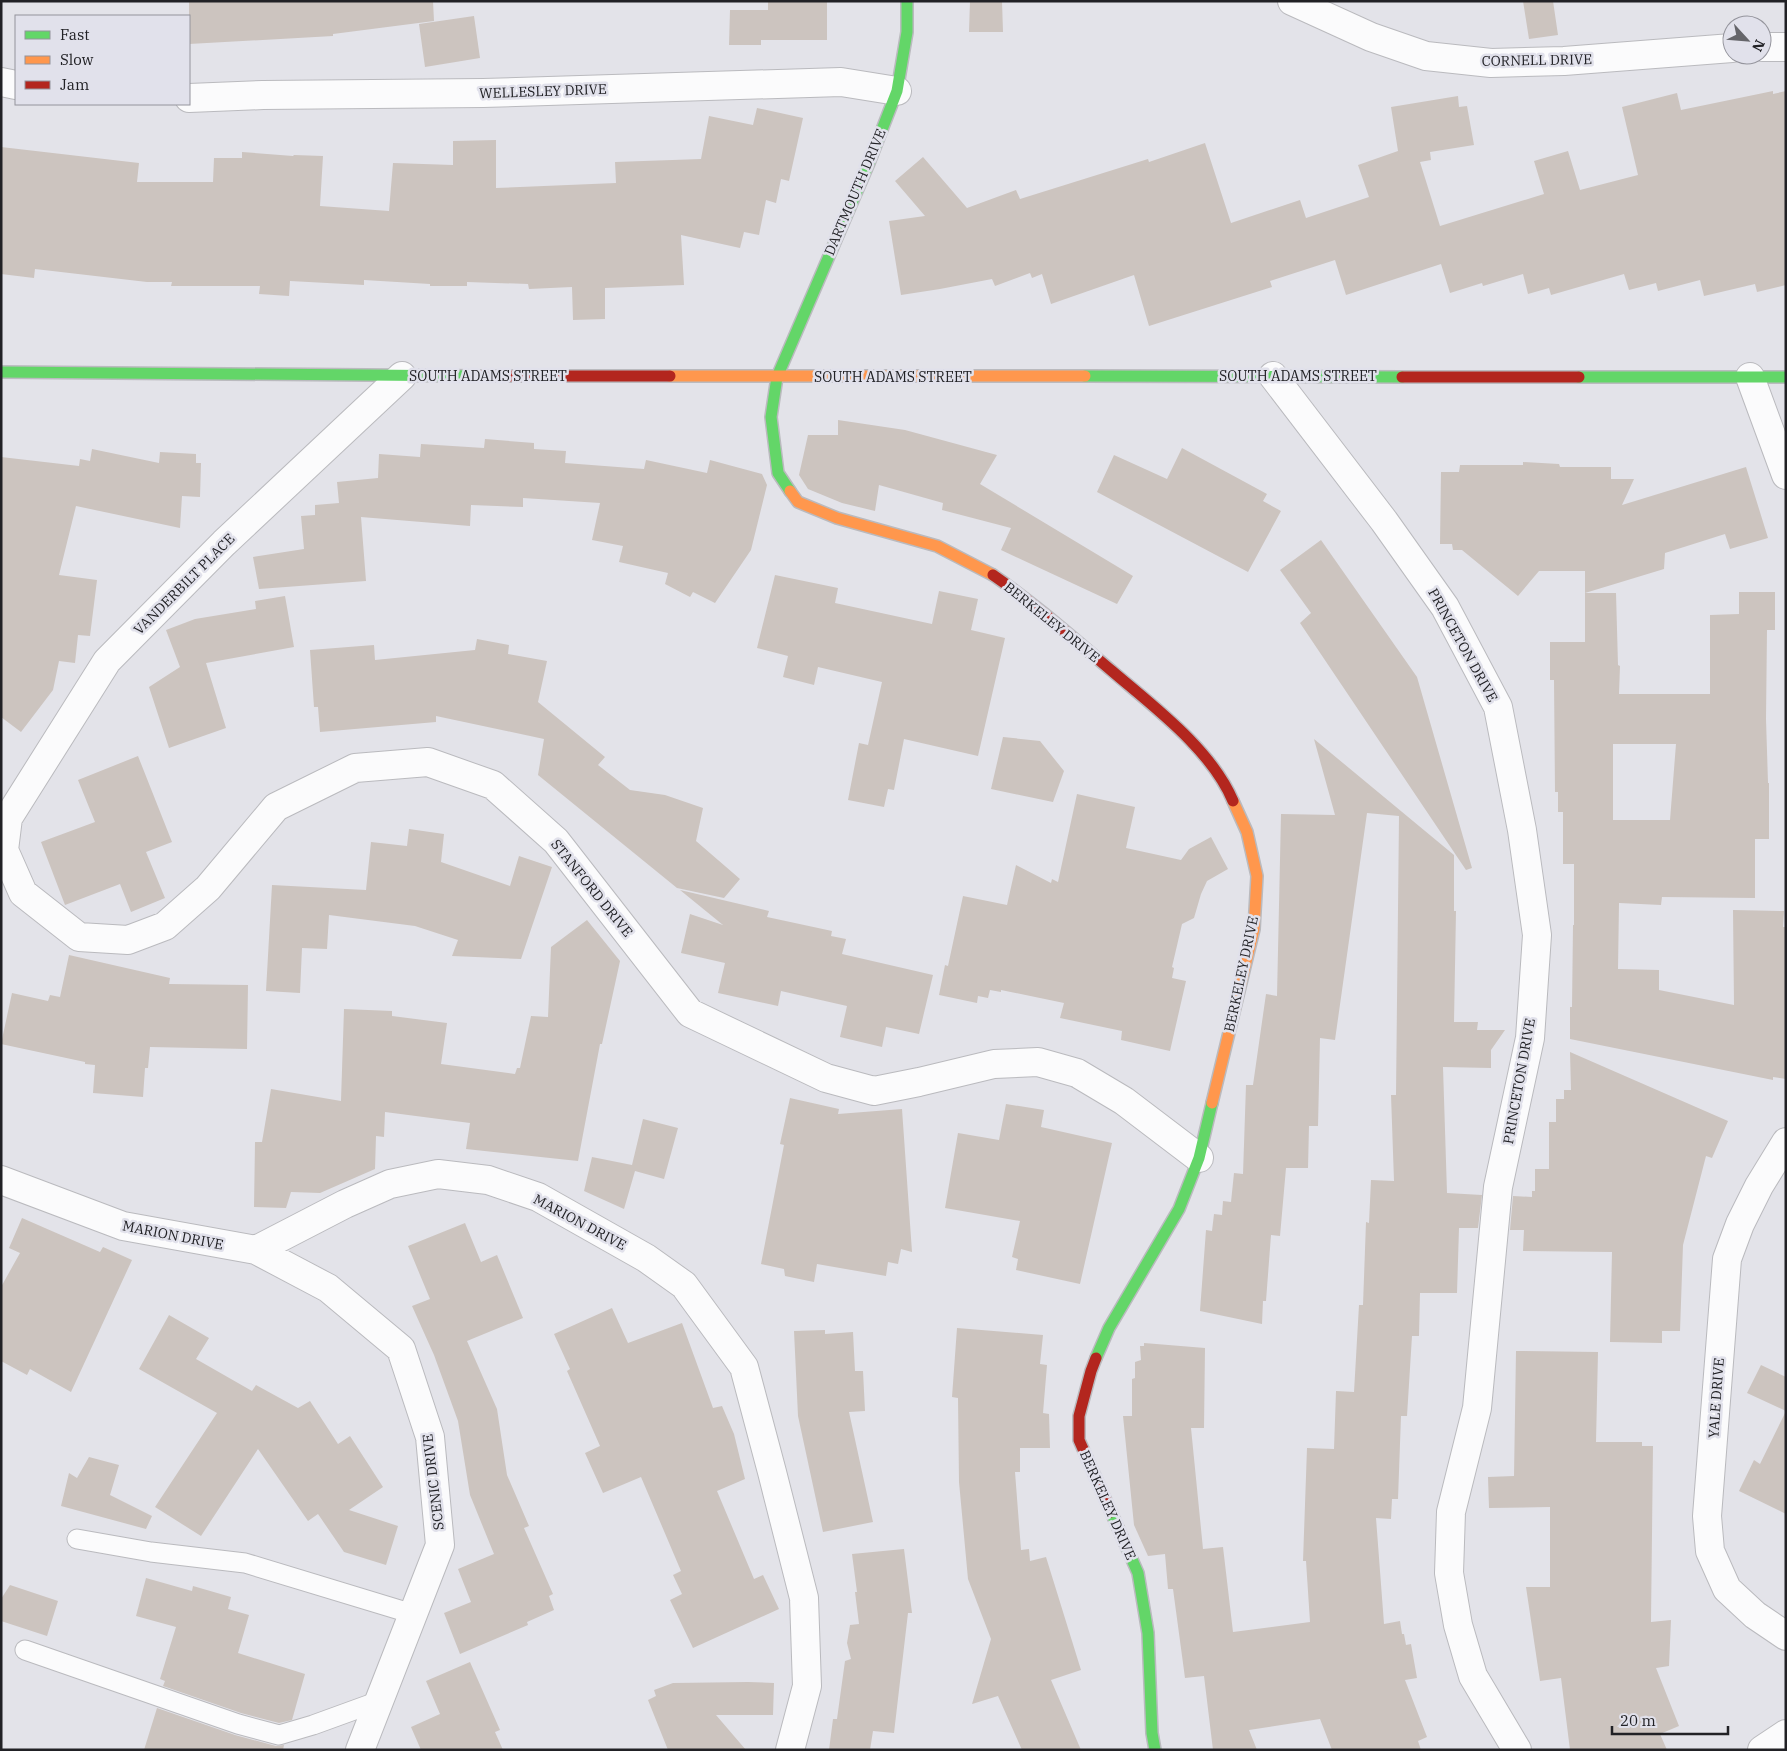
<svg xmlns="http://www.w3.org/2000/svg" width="1787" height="1751" viewBox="0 0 1787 1751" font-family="'IBM Plex Serif',serif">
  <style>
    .building { fill: #ccc4bf; fill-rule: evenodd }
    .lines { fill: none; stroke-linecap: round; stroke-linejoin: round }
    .lane-casing { stroke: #bababe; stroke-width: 21 }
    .street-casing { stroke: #bababe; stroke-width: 30 }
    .fast-casing { stroke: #bababe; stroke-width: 14 }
    .slow-casing { stroke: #bababe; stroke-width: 14 }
    .jam-casing { stroke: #bababe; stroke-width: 14 }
    .lane { stroke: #fbfbfc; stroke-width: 19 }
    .street { stroke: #fbfbfc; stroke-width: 28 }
    .fast { stroke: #63d668; stroke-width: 11 }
    .slow { stroke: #ff974d; stroke-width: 11 }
    .jam { stroke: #b3261e; stroke-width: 11 }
    .labels { text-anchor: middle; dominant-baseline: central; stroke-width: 5; stroke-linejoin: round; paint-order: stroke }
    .street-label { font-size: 14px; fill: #212125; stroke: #e1e1eb }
  </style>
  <rect width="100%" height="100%" fill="#e3e3e9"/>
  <path class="building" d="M189,1H433L434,21L333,34V36L189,44Z
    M768,1H827V40H761V45H729L730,10H768Z
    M970,1H1002L1003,32H969Z
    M1523,1H1553L1558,35L1529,39Z
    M474,16L480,58L425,67L419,24Z
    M1773,91V94L1786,91V285L1757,292L1755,284L1704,296L1700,280L1658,291L1656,283L1629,290L1624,274L1551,295L1549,288L1528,294L1523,274L1483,286L1482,283L1450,293L1441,264L1346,295L1335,260L1270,281L1272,287L1149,326L1134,275L1051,304L1042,274L1032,278L1030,273L995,286L992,279L940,289L901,295L889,221L925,216L895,181L923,157L967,208L1016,190L1020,199L1148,159L1149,162L1205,143L1231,223L1300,200L1306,218L1369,197L1358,165L1398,151L1391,107L1458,96L1459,107L1467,106L1474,145L1430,152L1431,160L1420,162L1440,226L1544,194L1534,161L1568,151L1580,190L1638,175L1622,107L1677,93L1681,110Z
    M757,108L803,118L789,181L781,179L776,203L766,200L759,235L744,232L740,248L681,235L684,285L605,288V319L573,320L572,287L529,289L528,284L467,282V286H430V284L364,280V285L290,281L289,296L259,294L260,286H171L172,282H147L35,269L34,278L1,274V147L139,163L137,182H213L214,158H242V152L293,156L294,155L323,156L320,206L389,211L393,163L453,165V141L496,140V188L616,183L615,162L701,159L709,116L753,125Z
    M838,420L905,430L997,455L980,484L1133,576L1117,604L1001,550L1011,528L942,510L943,503L879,485L875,511L842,503L808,489L799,475L808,435H838Z
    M485,439L534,443V449L566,451L565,463L644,469L646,460L707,473L710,460L762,474L767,485L751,550L715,603L693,592L690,597L665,584L668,573L619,562L623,546L592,540L600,503L523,498V507L471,505L470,526L361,517L366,581L259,589L253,557L304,549L301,516L315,515V505L339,503L337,482L378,478L379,454L420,457L421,444L484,448Z
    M1182,448L1267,494L1263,501L1281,511L1248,572L1097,492L1114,455L1167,479Z
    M92,449L159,463L160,452L196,454V463H201L200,497L182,496L180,528L76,506L59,575L97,580L90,636L78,635L75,663L59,661L53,690L21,732L1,717V457L79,466L80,459L90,461Z
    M1523,462L1559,464L1560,467H1611V479H1634L1622,505L1746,467L1768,538L1730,549L1725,534L1665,553L1664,569L1585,593V571H1539L1518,596L1462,550H1453L1452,544H1440L1441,472H1459L1460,465H1523Z
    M1321,540L1417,677L1472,868L1466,870L1300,623L1311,613L1280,570Z
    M775,575L838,588L835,603L932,624L939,591L978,599L971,630L1005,638L978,756L904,739L894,790L888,789L884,807L848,800L859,743L868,745L882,682L818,667L814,685L783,677L788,656L757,648Z
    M1739,592H1775V630H1767L1766,719L1768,783H1769V839H1755V898L1662,897L1661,905L1619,903L1618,969L1659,970V990L1734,1005L1733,910L1784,911L1783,927H1786V1079L1773,1077V1080L1570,1039V1007H1572L1573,925H1574V864H1563V812H1558V792H1555L1554,680H1550V642H1585V593H1616L1618,665L1620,666L1619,694H1710V615L1739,614ZM1613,744H1676L1670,820H1613Z
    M285,596L294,647L206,663L226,728L169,748L149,687L180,667L166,630L195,619L256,609L255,601Z
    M477,639L509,645L508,654L547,661L538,702L605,757L598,765L630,790L665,795L703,808L696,841L740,879L724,898L677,888L538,775L544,739L436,716V722L320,732L318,707H314L310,650L374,645L375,660L475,650Z
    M1003,737L1040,741L1064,771L1053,802L991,789Z
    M1314,739L1454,855V911H1456L1454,1022H1478L1477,1030H1505L1491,1050V1068L1443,1067L1447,1193L1482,1195L1478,1228H1459L1457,1293H1420L1419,1336H1412L1407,1416H1401L1398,1499H1392L1391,1519L1376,1518L1384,1624L1400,1621L1402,1634H1404L1406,1645L1411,1644L1417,1678L1405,1680L1427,1737L1418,1741L1421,1750H1332L1320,1719L1249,1730L1257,1750H1213L1204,1676L1185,1678L1173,1589H1168L1165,1554L1148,1556L1134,1525L1123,1416H1132V1379L1135,1378V1362L1141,1360L1140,1346H1144V1343L1205,1348L1204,1428H1191L1203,1549L1223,1547L1233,1632L1310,1622L1306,1561H1303L1307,1448L1334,1449L1336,1391L1354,1392L1359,1305H1363L1366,1222L1369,1223L1371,1180L1394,1181L1391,1095H1396L1399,816L1367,813L1335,1040L1320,1038L1318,1126H1309L1308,1168H1286L1280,1236L1271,1235L1266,1301H1263L1262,1324L1200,1311L1206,1230L1212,1231L1214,1214L1222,1215L1223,1201L1231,1202L1234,1173L1243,1174L1246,1085H1253L1266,994L1277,996L1281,814L1335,815Z
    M138,756L172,842L146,852L165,898L131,912L120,884L65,905L41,842L95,822L78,780Z
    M1077,794L1135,807L1126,848L1181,860L1189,849L1211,837L1228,869L1207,881L1201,894L1194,918L1182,924L1172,967L1174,968L1172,978L1186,981L1170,1051L1121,1040L1122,1031L1060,1018L1064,1003L1001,990V992L990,990L988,998L978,996L977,1003L939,995L945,965L948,966L963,896L1007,905L1016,865L1051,883L1052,879L1058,882Z
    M409,829L444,834L441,862L510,886L519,856L552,867L521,959L452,956L458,940L415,926L329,915L327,949L302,948L300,993L266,991L272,885L366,890L371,842L407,846Z
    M680,890L769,911L767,917L832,931L831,936L846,939L842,954L933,975L919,1034L886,1027L882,1047L840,1037L847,1006L781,991L778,1006L718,993L725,963L681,953L690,914L723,925Z
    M587,920L620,961L602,1044H600L578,1161L466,1149L470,1123L385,1112L384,1137L376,1136L375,1169L320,1193L291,1192L286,1208L254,1207L255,1142H262L271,1089L341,1101L344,1009L392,1011V1016L447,1023L441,1064L515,1074L517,1068H520L531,1016L548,1017L551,947Z
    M69,955L170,978L169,984L248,985L247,1049L150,1047L148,1068H145L143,1097L93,1093L95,1065L85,1064V1062L1,1044L12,993L48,1001L50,995L60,997Z
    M1570,1052L1728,1121L1712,1158L1706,1156L1683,1245L1680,1331H1662V1343L1610,1342L1612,1252L1523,1251L1524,1230H1510L1513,1196L1532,1197V1191H1535V1169H1549V1122H1556V1099H1564V1090H1571Z
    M790,1098L839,1109L838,1114L902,1109L912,1252L901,1249L898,1264L888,1262L886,1276L817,1264L814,1282L785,1276L784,1269L761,1264L784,1145L780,1144Z
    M1006,1104L1044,1110L1041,1127L1112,1143L1080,1284L1016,1270L1018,1259L1012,1257L1020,1221L945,1208L958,1133L999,1140Z
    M643,1119L678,1128L664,1179L635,1171L624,1209L584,1191L592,1157L632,1165Z
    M22,1218L100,1252L103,1247L132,1260L71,1392L30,1369L27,1375L1,1361V1287L20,1253L9,1248Z
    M465,1223L481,1262L497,1255L523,1318L467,1341L497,1409L507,1475L529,1526L524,1528L553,1594L549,1596L554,1610L527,1622L528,1625L460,1654L444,1613L471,1602L458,1569L494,1554L470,1495L458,1421L434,1355L412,1306L430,1299L408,1246Z
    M612,1308L628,1343L682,1323L713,1408L722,1406L734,1434L745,1479L717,1491L754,1579L763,1575L779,1609L693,1648L670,1600L682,1594L673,1575L681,1571L641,1477L603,1493L585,1453L600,1446L567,1371L570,1369L554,1334Z
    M169,1315L209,1338L196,1359L252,1391L256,1385L298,1408L310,1401L338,1444L350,1436L383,1487L349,1510L398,1526L386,1565L344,1552L318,1514L308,1521L258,1449L201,1536L155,1507L217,1413L139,1369Z
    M957,1328L1043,1335L1040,1364L1047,1365L1043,1413L1049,1414L1050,1448H1020V1472H1015L1021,1550L1029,1549L1030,1561L1046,1557L1081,1670L1051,1680L1081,1750H1022L998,1696L972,1704L991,1639L968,1579L959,1482L958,1398L952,1397Z
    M825,1330V1334L853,1332L855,1371H863L865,1411L849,1412L873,1522L823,1532L798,1416L794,1331Z
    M1516,1351L1598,1352L1596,1442H1642V1446H1653L1651,1622L1671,1620L1669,1666L1656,1668L1679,1726L1660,1734L1667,1750H1570L1561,1678L1540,1681L1526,1587H1550V1507L1489,1508L1488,1477L1514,1476Z
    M1761,1365L1786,1377V1514L1739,1491L1754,1460L1760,1464L1786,1411L1747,1393Z
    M89,1457L119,1465L110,1495L152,1516L146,1529L61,1506L69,1473L77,1478Z
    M904,1549L912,1613H908L894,1733L873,1731L870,1750H829L833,1719H837L845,1661L851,1659L847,1643L850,1625L859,1624L855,1592H857L852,1554Z
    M146,1578L192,1591L193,1586L231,1597L228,1609L249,1615L238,1653L305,1674L292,1720L279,1723L241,1713L163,1686L165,1681L160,1679L176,1627L136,1616Z
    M10,1585L58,1601L47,1636L1,1621V1599Z
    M470,1662L500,1730L495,1732L503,1750H421L411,1727L440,1714L426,1681Z
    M748,1682L774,1683L773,1715H716L746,1750H668L648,1700L656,1696L654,1690L673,1683Z
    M157,1708L235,1735L276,1746L284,1745L283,1750H144Z"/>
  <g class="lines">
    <defs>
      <path id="lane" d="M77,1539L151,1552L245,1563L413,1614
        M25,1650L238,1724L279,1735L313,1725L379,1701"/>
      <path id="street" d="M1292,1L1371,37L1426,56L1491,63L1564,61L1732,48
        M1762,47H1786
        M1,82L16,85
        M189,98L263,95L483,93L841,82L897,91
        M1273,376L1384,521L1445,607L1498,707L1522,830L1537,935L1530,1038L1498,1187L1477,1408L1451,1512L1449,1573L1458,1625L1473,1676L1517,1750
        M1750,377L1786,475
        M1,816L8,818L107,661L224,543L402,376
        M8,818L4,850L23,893L79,937L128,940L165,926L208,888L276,807L355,768L428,762L493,785L556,841L690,1013L826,1078L874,1091L919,1082L994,1064L1038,1062L1077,1073L1124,1101L1199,1158
        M1786,1142L1759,1186L1740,1224L1727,1259L1707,1516L1710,1551L1727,1589L1755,1615L1786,1636
        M1,1180L123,1226L256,1250L328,1288L401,1349L430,1437L440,1545L360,1750
        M256,1250L345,1204L390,1184L438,1174L488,1180L538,1197L646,1258L684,1285L744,1367L772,1472L804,1598L807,1686L790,1750
        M1762,1750L1786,1734"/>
      <path id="fast" d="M1,372L478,376
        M1085,376L1402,377
        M1579,377H1786
        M790,491L778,473L771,417L777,377L869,163L897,91L907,32V1
        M1096,1358L1109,1328L1179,1209L1199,1158L1212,1103
        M1111,1512L1138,1573L1148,1633L1152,1733L1155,1750"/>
      <path id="slow" d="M670,376H1085
        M790,491L798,502L837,518L937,546L993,575
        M1212,1103L1254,929L1257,876L1247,832L1233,801"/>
      <path id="jam" d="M478,376H670
        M1402,377H1579
        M993,575C1035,604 1073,638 1112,671C1154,707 1211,749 1233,801
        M1096,1358L1091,1371L1079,1416V1440L1111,1512"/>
    </defs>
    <use href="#lane" class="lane-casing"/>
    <use href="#street" class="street-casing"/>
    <use href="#fast" class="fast-casing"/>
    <use href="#slow" class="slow-casing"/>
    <use href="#jam" class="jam-casing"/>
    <use href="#lane" class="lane"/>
    <use href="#street" class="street"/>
    <use href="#fast" class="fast"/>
    <use href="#slow" class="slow"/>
    <use href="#jam" class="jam"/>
  </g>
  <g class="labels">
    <g class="street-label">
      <text transform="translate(1537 60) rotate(-1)">CORNELL DRIVE</text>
      <text transform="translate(543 91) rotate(-2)">WELLESLEY DRIVE</text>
      <text transform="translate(855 192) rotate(-67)">DARTMOUTH DRIVE</text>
      <text x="488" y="376">SOUTH ADAMS STREET</text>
      <text x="1298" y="376">SOUTH ADAMS STREET</text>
      <text x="893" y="377">SOUTH ADAMS STREET</text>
      <text transform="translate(184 584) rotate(-45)">VANDERBILT PLACE</text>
      <text transform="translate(1052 622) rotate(39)">BERKELEY DRIVE</text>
      <text transform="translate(1463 645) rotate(61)">PRINCETON DRIVE</text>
      <text transform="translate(592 888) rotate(51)">STANFORD DRIVE</text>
      <text transform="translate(1241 974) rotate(-78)">BERKELEY DRIVE</text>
      <text transform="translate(1519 1081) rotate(-80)">PRINCETON DRIVE</text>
      <text transform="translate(580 1222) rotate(28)">MARION DRIVE</text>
      <text transform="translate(173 1235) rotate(11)">MARION DRIVE</text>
      <text transform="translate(1716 1398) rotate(-86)">YALE DRIVE</text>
      <text transform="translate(433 1482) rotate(-97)">SCENIC DRIVE</text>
      <text transform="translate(1108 1505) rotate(66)">BERKELEY DRIVE</text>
    </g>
  </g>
  <rect width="1787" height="1751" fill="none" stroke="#212125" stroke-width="5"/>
  <rect x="15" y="15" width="175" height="90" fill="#e1e1eb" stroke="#94949c"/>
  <rect x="25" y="31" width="25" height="8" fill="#63d668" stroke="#94949c"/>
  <text x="60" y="40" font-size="15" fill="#212125">Fast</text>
  <rect x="25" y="56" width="25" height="8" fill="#ff974d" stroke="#94949c"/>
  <text x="60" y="65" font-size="15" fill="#212125">Slow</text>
  <rect x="25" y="81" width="25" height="8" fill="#b3261e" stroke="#94949c"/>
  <text x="60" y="90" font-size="15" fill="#212125">Jam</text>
  <g transform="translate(1747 40) rotate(116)"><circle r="24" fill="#e1e1eb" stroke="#94949c"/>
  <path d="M0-4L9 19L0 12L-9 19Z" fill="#65656a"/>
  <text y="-8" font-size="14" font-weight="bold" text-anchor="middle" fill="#212125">N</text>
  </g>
  <path d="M1612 1726v8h116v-8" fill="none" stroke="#212125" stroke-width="2.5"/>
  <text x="1620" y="1726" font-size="15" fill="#212125" stroke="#e1e1eb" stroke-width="4" paint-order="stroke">20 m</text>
</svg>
